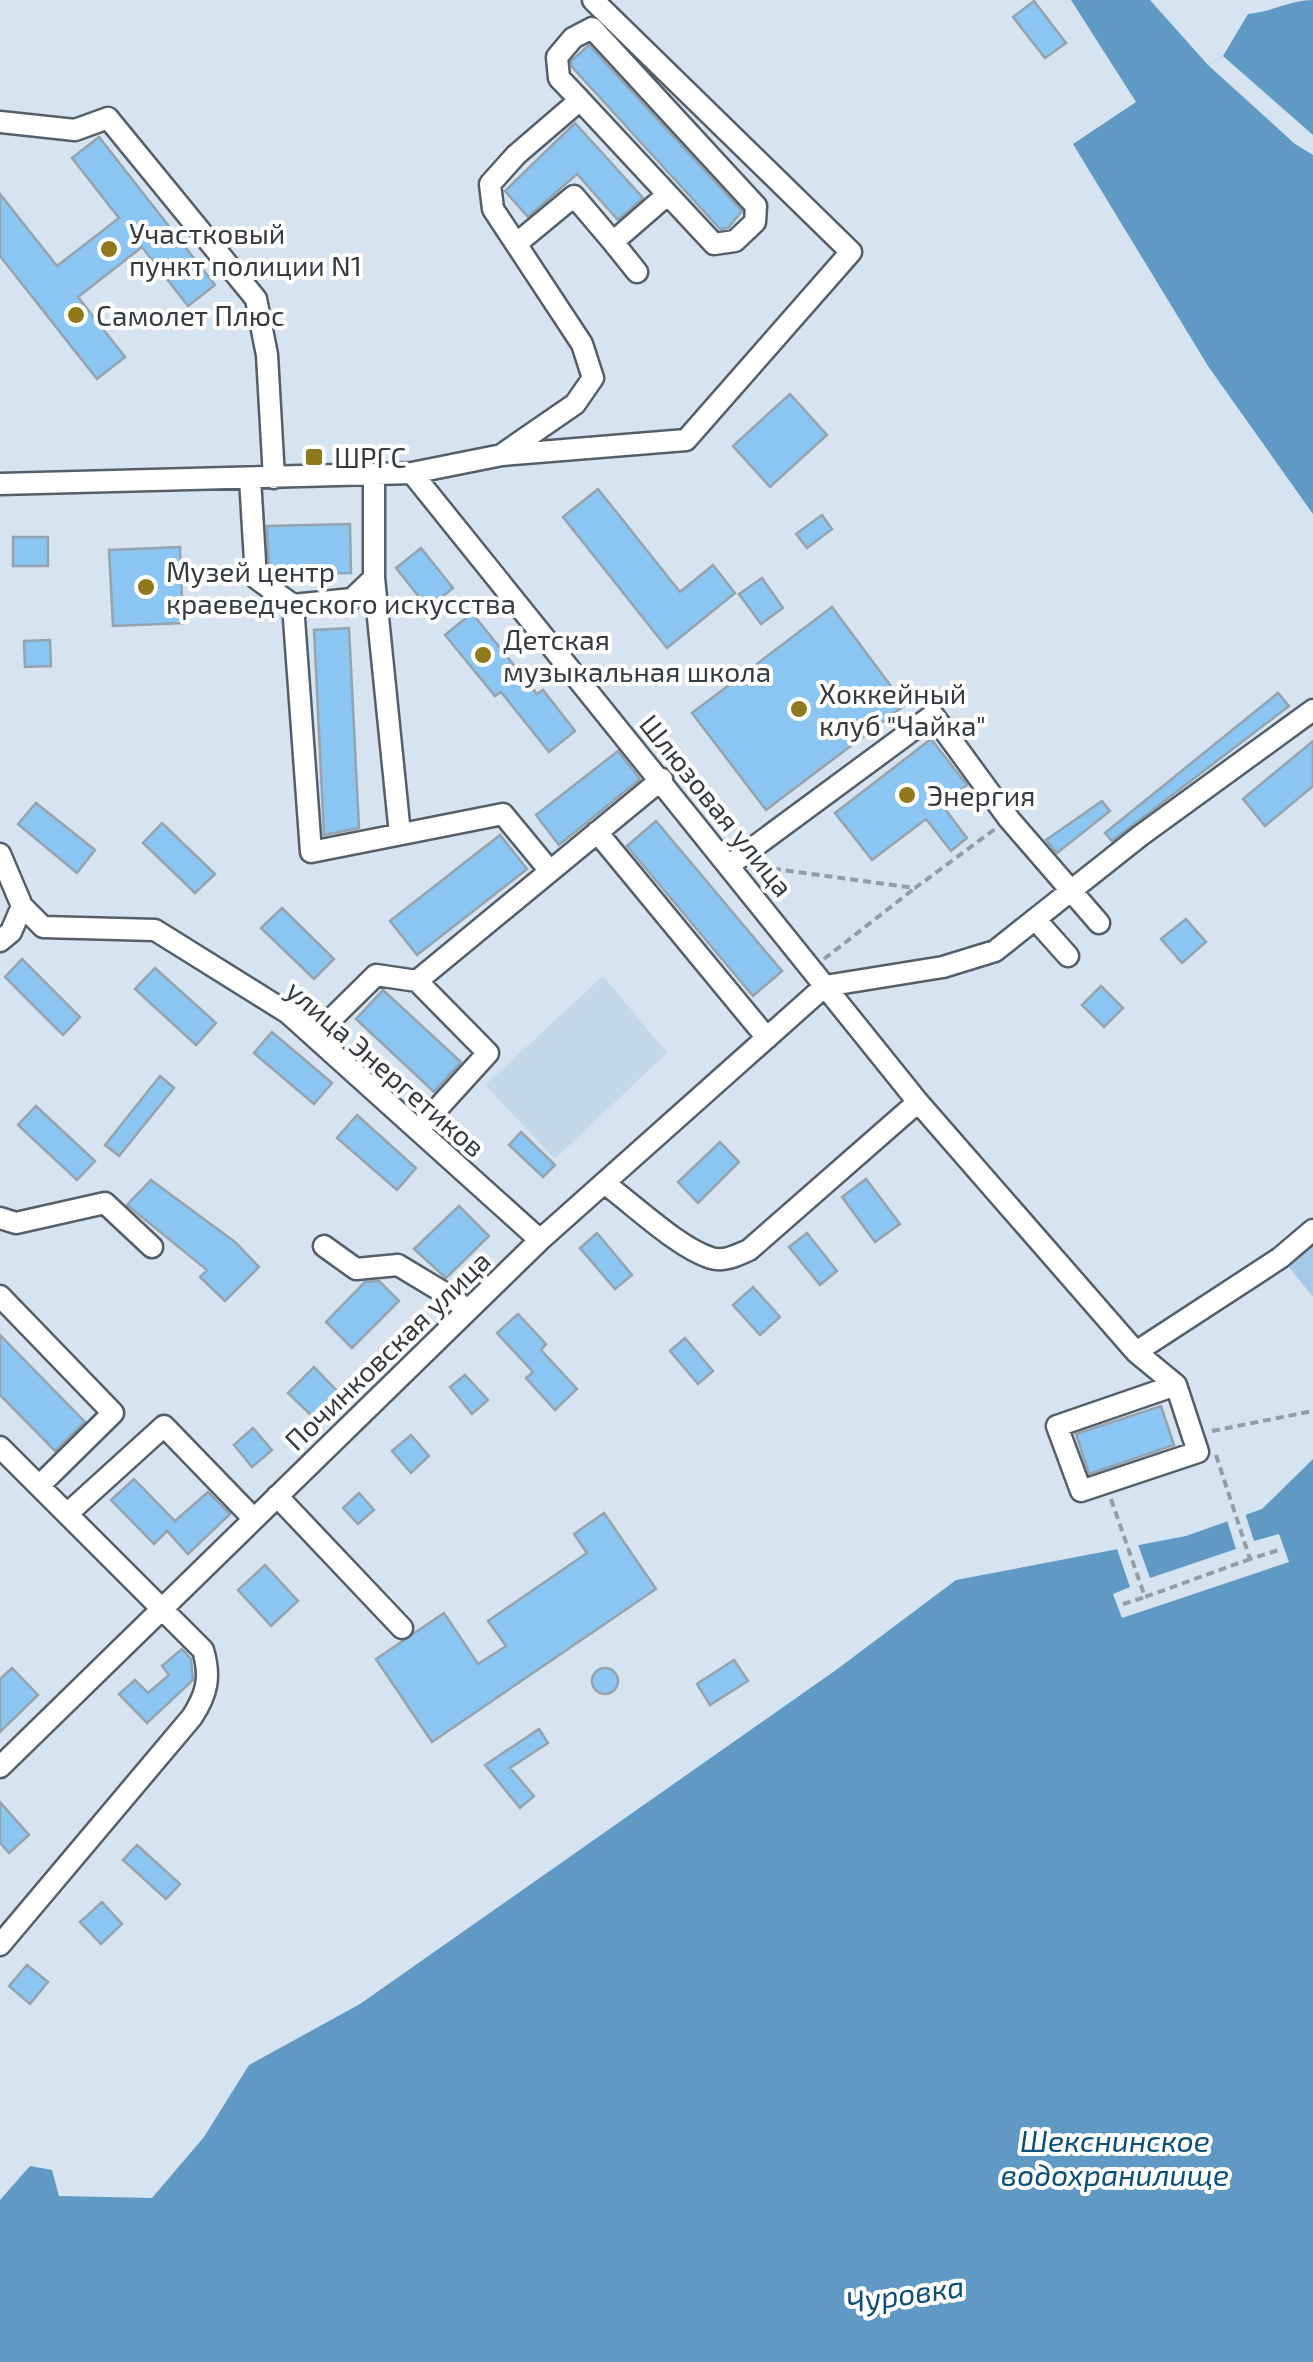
<svg xmlns="http://www.w3.org/2000/svg" width="1313" height="2362" viewBox="0 0 1313 2362" font-family="'Exo 2',sans-serif">
  <style>
    .built { fill: #c3d8e9 }
    .green { fill: #a5cae8 }
    .water { fill: #6099c4 }
    .pier { fill: #d5e4f0 }
    .building { fill: #8bc5f2; stroke: #95a3ae; stroke-width: 2.5 }
    .lines { fill: none; stroke-linecap: round; stroke-linejoin: round }
    .minor-casing { stroke: #53606b; stroke-width: 25 }
    .path { stroke: #929da6; stroke-width: 4; stroke-dasharray: 8 5; stroke-linecap: butt }
    .minor { stroke: #fff; stroke-width: 20 }
    .poi-dot { fill: #90781d; stroke: #fff; stroke-width: 4 }
    .labels { text-anchor: middle; dominant-baseline: central; stroke-width: 8; stroke-linejoin: round; paint-order: stroke }
    .poi-label { font-size: 28px; fill: #353b40; stroke: #fff; text-anchor: start }
    .street-label { font-size: 28px; fill: #353b40; stroke: #fff }
    .water-label { font-size: 30px; font-style: italic; fill: #0a507a; stroke: #fff }
  </style>
  <rect width="100%" height="100%" fill="#d5e4f0"/>
  <path class="built" d="M603,976L667,1053L555,1159L485,1085Z"/>
  <path class="green" d="M1313,1242V1297L1287,1265Z"/>
  <path class="water" d="M1071,0H1150L1208,65L1223,56L1248,14C1272,12 1290,0 1313,0V514L1208,366L1073,144L1136,102Z
    M1313,1459V2362H0V2200L30,2166L52,2170L59,2196L152,2198L204,2137L249,2065L360,2004L836,1670L956,1580L1186,1536L1262,1509Z"/>
  <path class="pier" d="M1223,56L1313,135V155L1295,144L1208,65Z
    M1244,1510L1254,1541L1279,1534L1289,1562L1122,1618L1113,1594L1130,1587L1115,1543L1136,1539L1150,1578L1236,1549L1226,1517Z"/>
  <path class="building" d="M1034,1L1066,43L1045,58L1013,17Z
    M589,45L742,211L728,228L720,229L572,67L571,61Z
    M575,123L643,198L618,220L577,174L528,217L505,191Z
    M99,137L215,285L188,306L142,247L78,297L125,357L97,379L0,256V194L57,266L119,218L72,158Z
    M790,394L827,435L770,487L733,446Z
    M598,489L680,592L713,565L735,593L667,648L563,517Z
    M822,515L832,529L807,548L796,534Z
    M350,524L351,573L276,575L269,571L267,526Z
    M13,537H48V566H13Z
    M180,547L183,623L113,626L109,550Z
    M421,548L453,588L428,608L396,568Z
    M762,578L783,608L761,624L739,594Z
    M832,607L905,705L766,810L692,713Z
    M472,613L537,694L543,690L575,731L549,752L501,692L495,696L445,635Z
    M349,628L359,828L324,835L314,630Z
    M50,640L51,666L25,667L24,641Z
    M1278,693L1289,706L1112,841L1105,833Z
    M931,739L967,785L942,805L967,838L951,851L926,819L872,860L835,813Z
    M1313,741V786L1265,826L1243,799Z
    M618,751L640,779L559,845L536,815Z
    M1102,801L1110,811L1057,853L1046,840Z
    M36,803L95,850L77,873L18,824Z
    M656,821L782,971L753,996L627,846Z
    M162,823L215,874L195,893L143,843Z
    M500,835L527,869L417,955L390,921Z
    M282,908L334,959L314,979L261,928Z
    M1186,919L1206,942L1182,963L1161,939Z
    M22,959L80,1017L63,1035L5,977Z
    M155,968L216,1023L196,1045L135,989Z
    M1101,986L1123,1008L1104,1027L1082,1005Z
    M383,990L461,1062L434,1092L356,1019Z
    M272,1032L332,1083L314,1104L254,1053Z
    M160,1076L174,1088L119,1156L105,1145Z
    M36,1106L95,1161L77,1180L18,1125Z
    M357,1115L416,1168L397,1190L337,1138Z
    M521,1132L555,1165L543,1177L509,1145Z
    M720,1142L739,1162L698,1203L678,1182Z
    M866,1179L900,1224L875,1242L842,1197Z
    M151,1180L235,1242L259,1267L225,1301L200,1277L207,1270L127,1205Z
    M459,1206L489,1236L446,1278L414,1249Z
    M597,1233L632,1275L615,1289L580,1248Z
    M807,1233L837,1271L820,1285L789,1247Z
    M379,1281L399,1301L352,1348L326,1322L365,1282Z
    M753,1287L780,1317L760,1335L733,1305Z
    M518,1314L546,1344L541,1350L577,1389L555,1410L526,1378L533,1372L497,1333Z
    M0,1335L85,1422L55,1451L0,1395Z
    M685,1338L713,1371L698,1384L670,1351Z
    M314,1367L341,1395L316,1420L288,1393Z
    M465,1375L488,1400L472,1414L450,1387Z
    M1161,1406L1174,1445L1089,1474L1076,1434Z
    M253,1428L272,1450L252,1467L234,1445Z
    M411,1435L429,1456L411,1473L392,1451Z
    M134,1479L175,1521L208,1492L230,1514L188,1554L167,1531L154,1544L111,1500Z
    M359,1493L374,1510L358,1524L343,1508Z
    M604,1513L656,1589L432,1742L376,1659L444,1613L478,1664L506,1646L488,1621L587,1553L574,1534Z
    M265,1565L298,1601L271,1626L238,1590Z
    M182,1649L191,1659L193,1680L147,1723L119,1694L135,1680L148,1693L169,1675L162,1666Z
    M734,1660L748,1681L710,1705L697,1684Z
    M12,1668L38,1695L0,1732V1679Z
    M592 1681a13 13 0 1 1 26 0a13 13 0 1 1-26 0Z
    M539,1729L548,1743L510,1768L534,1796L520,1808L485,1765Z
    M0,1802L29,1835L9,1853L0,1843Z
    M137,1845L180,1884L166,1899L123,1860Z
    M102,1902L122,1924L101,1944L80,1922Z
    M27,1965L48,1982L30,2004L9,1986Z"/>
  <g class="lines">
    <defs>
      <path id="minor" d="M0,122L75,130L108,118L256,299L267,355L274,478
        M516,244L574,196L613,242
        M637,272L613,242L667,195
        M504,453L575,404L593,378L582,344L493,209L490,184L516,155L580,100L559,78L557,57L573,38L592,28L756,206L755,222L735,241L714,244L580,100
        M412,473L918,1102L1136,1352L1176,1385L1198,1452L1081,1491L1057,1426L1176,1385
        M250,478L256,578L293,605L352,599L374,578V474
        M0,484L412,473L502,455L686,440L851,252L593,0
        M374,578L400,834
        M293,605L311,852L503,814L550,871
        M597,832L767,1038
        M0,854L22,906L11,932L0,941
        M731,864L933,715L1009,819L1099,923
        M22,906L43,927L155,930L288,1013L540,1240
        M1035,919L1068,956
        M417,981L488,1053L418,1130
        M314,1036L376,975L417,981L662,779
        M604,1183C633,1204 677,1247 711,1258C725,1262 737,1255 749,1250L918,1102
        M0,1218L16,1223L105,1203L152,1247
        M324,1246L356,1269L398,1265L456,1300L466,1312
        M0,1296L113,1413L39,1486
        M1136,1352L1280,1258L1313,1230
        M0,1447L203,1650C211,1677 207,1694 192,1717L0,1945
        M277,1496L402,1628
        M67,1514L164,1426L253,1518
        M0,1767L540,1240L825,986L943,967L995,951L1140,836L1313,710"/>
    </defs>
    <use href="#minor" class="minor-casing"/>
    <path class="path" d="M760,867L915,888L995,829
      M824,959L915,888
      M1212,1431L1313,1411
      M1216,1455L1250,1559L1279,1550
      M1111,1499L1145,1597L1250,1559
      M1123,1604L1145,1597"/>
    <use href="#minor" class="minor"/>
  </g>
  <g class="poi-dot">
    <circle cx="109" cy="249" r="10"/>
    <circle cx="76" cy="315" r="10"/>
    <rect x="304" y="447" width="20" height="20" rx="5"/>
    <circle cx="146" cy="587" r="10"/>
    <circle cx="483" cy="655" r="10"/>
    <circle cx="799" cy="709" r="10"/>
    <circle cx="907" cy="795" r="10"/>
  </g>
  <g class="labels">
    <g class="poi-label">
      <text x="129" y="233">Участковый<tspan x="129" dy="32">пункт полиции N1</tspan></text>
      <text x="96" y="315">Самолет Плюс</text>
      <text x="334" y="457">ШРГС</text>
      <text x="166" y="571">Музей центр<tspan x="166" dy="32">краеведческого искусства</tspan></text>
      <text x="503" y="639">Детская<tspan x="503" dy="32">музыкальная школа</tspan></text>
      <text x="819" y="693">Хоккейный<tspan x="819" dy="32">клуб "Чайка"</tspan></text>
      <text x="927" y="795">Энергия</text>
    </g>
    <g class="street-label">
      <text transform="translate(717 805) rotate(51)">Шлюзовая улица</text>
      <text transform="translate(386 1068) rotate(41)">улица Энергетиков</text>
      <text transform="translate(387 1350) rotate(-44)">Починковская улица</text>
    </g>
    <g class="water-label">
      <text x="1115" y="2140">Шекснинское<tspan x="1115" dy="34">водохранилище</tspan></text>
      <text transform="translate(905 2293) rotate(-8)">Чуровка</text>
    </g>
  </g>
</svg>
